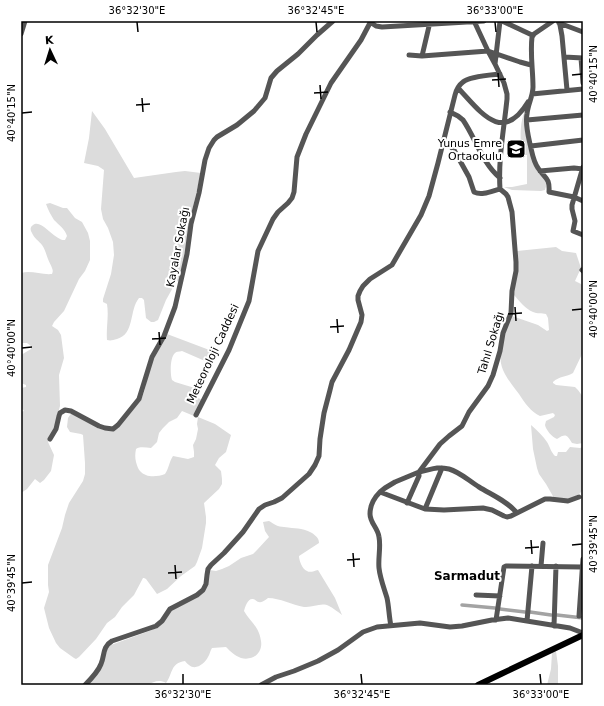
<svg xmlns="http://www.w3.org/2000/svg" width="604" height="706" viewBox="0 0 604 706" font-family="'DejaVu Sans',sans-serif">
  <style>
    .green { fill: #dcdcdc }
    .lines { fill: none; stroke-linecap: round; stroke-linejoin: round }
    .canal { stroke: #a3a3a3; stroke-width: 3.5 }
    .minor { stroke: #555; stroke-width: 5 }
    .major { stroke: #000; stroke-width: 6 }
    .ticks { fill: none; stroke: #000; stroke-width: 1.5 }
    .labels { text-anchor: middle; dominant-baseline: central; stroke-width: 4; stroke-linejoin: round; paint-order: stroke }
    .poi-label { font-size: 11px; fill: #000; stroke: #fff; text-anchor: end }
    .street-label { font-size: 11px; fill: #000; stroke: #fff }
    .neighbourhood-label { font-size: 12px; font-weight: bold; fill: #000; stroke: #fff }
    .neatline { fill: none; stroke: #000; stroke-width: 1.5 }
    .ticks-label { font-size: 10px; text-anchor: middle; fill: #000 }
  </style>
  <rect width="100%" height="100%" fill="#fff"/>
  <path class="green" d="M529,104L526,111L530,151L547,183L545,190L541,191L512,190L504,187H512L527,184V155H521C521,138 518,119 529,104Z
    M92,111L105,129L134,178L176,172L185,171L201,173L191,215L185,256L180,280L176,282L166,300L158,320L154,322H151L146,318L144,300L142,298H139C129,310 135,334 117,339C113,340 111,341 107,340C106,328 109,316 107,304L103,302V299L111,274L114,255L113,242L108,228L103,219L101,209L104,170L98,166L84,163L89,138Z
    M50,203L63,208H67L75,218L82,222L88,233L90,241V260L85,271L79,279L64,311L54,322L52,326L58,330L61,335L64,358L59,375L60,406L54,429L49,439L48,442L54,455L51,471L44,480L40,483L35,479L27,489L21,493V412L24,411L21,407V388L26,387V385L21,383V355L31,349V346L27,343H21V291L22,290L21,273C31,270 41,275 52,274C53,271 53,271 52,268C51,265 49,262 48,259C46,254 45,249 42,245C39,241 34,238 32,233C30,230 30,227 33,225C41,218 55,241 65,240L67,236C65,229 59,225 54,220C51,215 48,210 46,204Z
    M556,247L562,251L576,253L581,268L575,281L583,285V316L582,320L583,321V352L573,373C567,377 559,376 553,382V383L556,385L575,387L578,390L583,397V443L577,444L572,443C567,435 566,433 557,439C552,437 546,430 545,425L546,421L554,417L555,415L553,413L540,416C531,412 524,402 519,394C513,386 507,379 503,370C496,354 505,332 512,316L538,325L547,331L549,330L548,318L546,314C542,313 537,314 533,312C526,309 519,301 514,295L517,251Z
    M167,334L212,351V364L182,351C179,352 177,351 175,353C170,357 170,374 172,380L175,382L198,389L195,396L202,400L194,416L182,411L177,418L169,422L163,428L159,433L157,442L151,448C146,448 141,446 136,449C135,454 135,458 136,462C137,465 138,469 140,471C146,478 157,477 165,474C169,468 169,462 173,456L188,459L194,457V452L193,445L196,439L198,429L197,424L198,417L215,424L231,435L226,452L219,458L215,465L221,471L222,479V484L219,489L204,503L206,517V523L202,548L197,562L195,566L181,576L167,589L157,594L146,579L144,578H143L134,595L122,607L115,617L107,623L96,639L79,657L76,659L74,658L60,648L56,643L49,628L44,608L49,592L48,585V565L62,528L65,515L69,503L83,481L85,474V463L83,435L81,434L70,432L67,427L68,418L72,412L109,430L140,401C147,390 146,377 150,365C155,355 161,344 167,334Z
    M531,425C537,430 543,436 547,442C550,447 551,452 555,456H557L558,452H566L570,447L580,448L583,447V490L578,495L569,500L554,498L546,484L539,474L537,468L533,449Z
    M269,521C274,524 278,527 284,527C296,529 300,527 312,533C316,536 319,538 319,543L299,556C299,560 302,569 307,571C310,573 314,571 318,570L335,598L342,615C338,612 333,608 329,606C321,602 313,608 304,607C292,605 280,598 268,598C265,600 262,603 259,602C257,602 255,599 253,599C248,598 245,607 244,611C250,622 259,626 261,641C263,653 253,661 241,658C235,656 230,651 226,647L212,648C210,651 210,654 208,657C205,663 196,671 189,665C187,664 186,662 185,661C170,663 173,674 166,683C159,679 154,682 147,685H88L107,649L111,645L152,630L169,612L202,594L204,592L209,570L216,571L222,569L229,566L241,558L253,554L257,550L269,537L265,531L263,522Z
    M556,651L558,666V685H547L551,669L552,653Z"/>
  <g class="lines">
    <path class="canal" d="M462,605L495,608
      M500,609L525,612
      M530,612L551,615
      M557,615L583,618"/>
    <path class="minor" d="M474,21L488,51L495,64
      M500,21L495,64L504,83L507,94V99C504,129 498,159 500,189L506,194L508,197L512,212L516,262V271L512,291L511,313L503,333L500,351L493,375L488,386L469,412L462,426L449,436L440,444L419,472L395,482L385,488L380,492L425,509L444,510L483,508L492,510L504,516L507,517L511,516L545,499H550L568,501L579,497
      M502,21L532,35
      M553,21L534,34L532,37C530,54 533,70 533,87C533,96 528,104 527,114C525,123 528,135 530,144C532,152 533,161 538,168C545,179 550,177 549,192L574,197L583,201
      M558,21L560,25L562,36L567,90
      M370,22L376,26L382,27L484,21
      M559,23L583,32
      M21,34L25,21
      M409,55L422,56L488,51L520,62L531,65
      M422,56L430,22
      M564,57L583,58
      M581,58L583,83
      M458,88C480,111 502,145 528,102
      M532,94L583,89
      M450,112L458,116L463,120C476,139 482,163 500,178
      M527,120L583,115
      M443,143L449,145L454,150L469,177L474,192C482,196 492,191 500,189
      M531,146L583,140
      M583,167L572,205V209L575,221L573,231L583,235
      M540,171L574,168L583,169
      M582,270L583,271
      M196,415L229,350L249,301L258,251L273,219L278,212L288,203L292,198L294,192L297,157L306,134L331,83L361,40L371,21
      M50,439L56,429L59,416L60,413L65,410L71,411L99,426L105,428L113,429L118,425L139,399L152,357L164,336L175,307L187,254L191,224L199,193L205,160L209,148L214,140L217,137L237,125L254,111L265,98L271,78L277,71L298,54L317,35L333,21
      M380,492C374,498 370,505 370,514C370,523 378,528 379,537C381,547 378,557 379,568C380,578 384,588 387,598C389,607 389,617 391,626
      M407,503L419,476V472C431,470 435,466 449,469C460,472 469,481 479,487C492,495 507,501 517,513
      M425,509L442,468
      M541,566L543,543
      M476,595L500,596
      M579,616L583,559
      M496,620L504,567L506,566L582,567
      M527,621L532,566
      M554,626L556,566
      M85,685C91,679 98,672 101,664C105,655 102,647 112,641L156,626L162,621L170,609L197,595L203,590L206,584L207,575L208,569L211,565L224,553L243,532L259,509L265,505L274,502L282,498L309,474L315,465L319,456L320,439L324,413L330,390L332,382L349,350L361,322L362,315L358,300V296L360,291L363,286L370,279L392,265L421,215L429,196L438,163L455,95C456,91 459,85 463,82C470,76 491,75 500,74
      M261,685L276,677L294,671L318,661L338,650L363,632L377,627L420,623L450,627L462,626L492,620L508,618L570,628L583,633"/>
    <path class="major" d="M478,685L501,674L583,635"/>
  </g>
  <path class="ticks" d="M137,22L138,32M316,22L317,32M495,22L496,32M498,73L499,87M572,75L582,74M492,80L506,79M320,85L321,99M314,93L328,92M142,98L143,112M136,105L150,104M22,113L32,112M515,307L516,321M572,310L582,309M508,314L522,313M337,319L338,333M330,327L344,326M159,332L160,345M152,339L166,338M22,348L32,347M531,540L532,554M572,545L582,544M525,548L539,547M353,553L354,567M347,560L360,559M175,565L176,579M168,573L182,572M22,583L32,582M183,674V684M361,674L362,684M540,674L541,684"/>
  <defs>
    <symbol id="school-square" viewBox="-11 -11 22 22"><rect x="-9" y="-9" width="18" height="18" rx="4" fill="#000" stroke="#fff"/><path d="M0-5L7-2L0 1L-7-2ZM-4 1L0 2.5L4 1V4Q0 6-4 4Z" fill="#fff"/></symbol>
  </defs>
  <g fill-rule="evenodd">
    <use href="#school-square" x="505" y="138" width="22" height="22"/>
  </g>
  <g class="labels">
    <g class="poi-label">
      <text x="502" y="143">Yunus Emre<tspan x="502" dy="13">Ortaokulu</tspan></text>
    </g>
    <g class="street-label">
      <text transform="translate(178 247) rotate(-79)">Kayalar Sokağı</text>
      <text transform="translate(491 343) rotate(-73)">Tahıl Sokağı</text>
      <text transform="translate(213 354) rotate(-65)">Meteoroloji Caddesi</text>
    </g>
    <g class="neighbourhood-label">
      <text x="467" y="576">Sarmadut</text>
    </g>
  </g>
  <rect width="604" height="706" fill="none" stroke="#ffffff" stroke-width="44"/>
  <g transform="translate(50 50) rotate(356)" stroke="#ffffff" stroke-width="3" paint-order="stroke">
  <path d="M0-3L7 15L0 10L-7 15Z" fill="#000000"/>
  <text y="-6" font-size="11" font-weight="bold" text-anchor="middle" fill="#000000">K</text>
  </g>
  <rect x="22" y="22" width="560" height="662" class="neatline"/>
  <g class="ticks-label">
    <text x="137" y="14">36°32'30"E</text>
    <text x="316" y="14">36°32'45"E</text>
    <text x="495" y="14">36°33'00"E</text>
    <text transform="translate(593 74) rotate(-90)" y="4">40°40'15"N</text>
    <text transform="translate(11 113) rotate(-90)" y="4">40°40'15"N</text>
    <text transform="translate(593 309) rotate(-90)" y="4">40°40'00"N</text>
    <text transform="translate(11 348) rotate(-90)" y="4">40°40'00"N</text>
    <text transform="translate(593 544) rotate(-90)" y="4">40°39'45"N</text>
    <text transform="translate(11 583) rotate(-90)" y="4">40°39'45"N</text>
    <text x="183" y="698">36°32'30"E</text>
    <text x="362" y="698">36°32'45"E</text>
    <text x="541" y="698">36°33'00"E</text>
  </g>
</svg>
